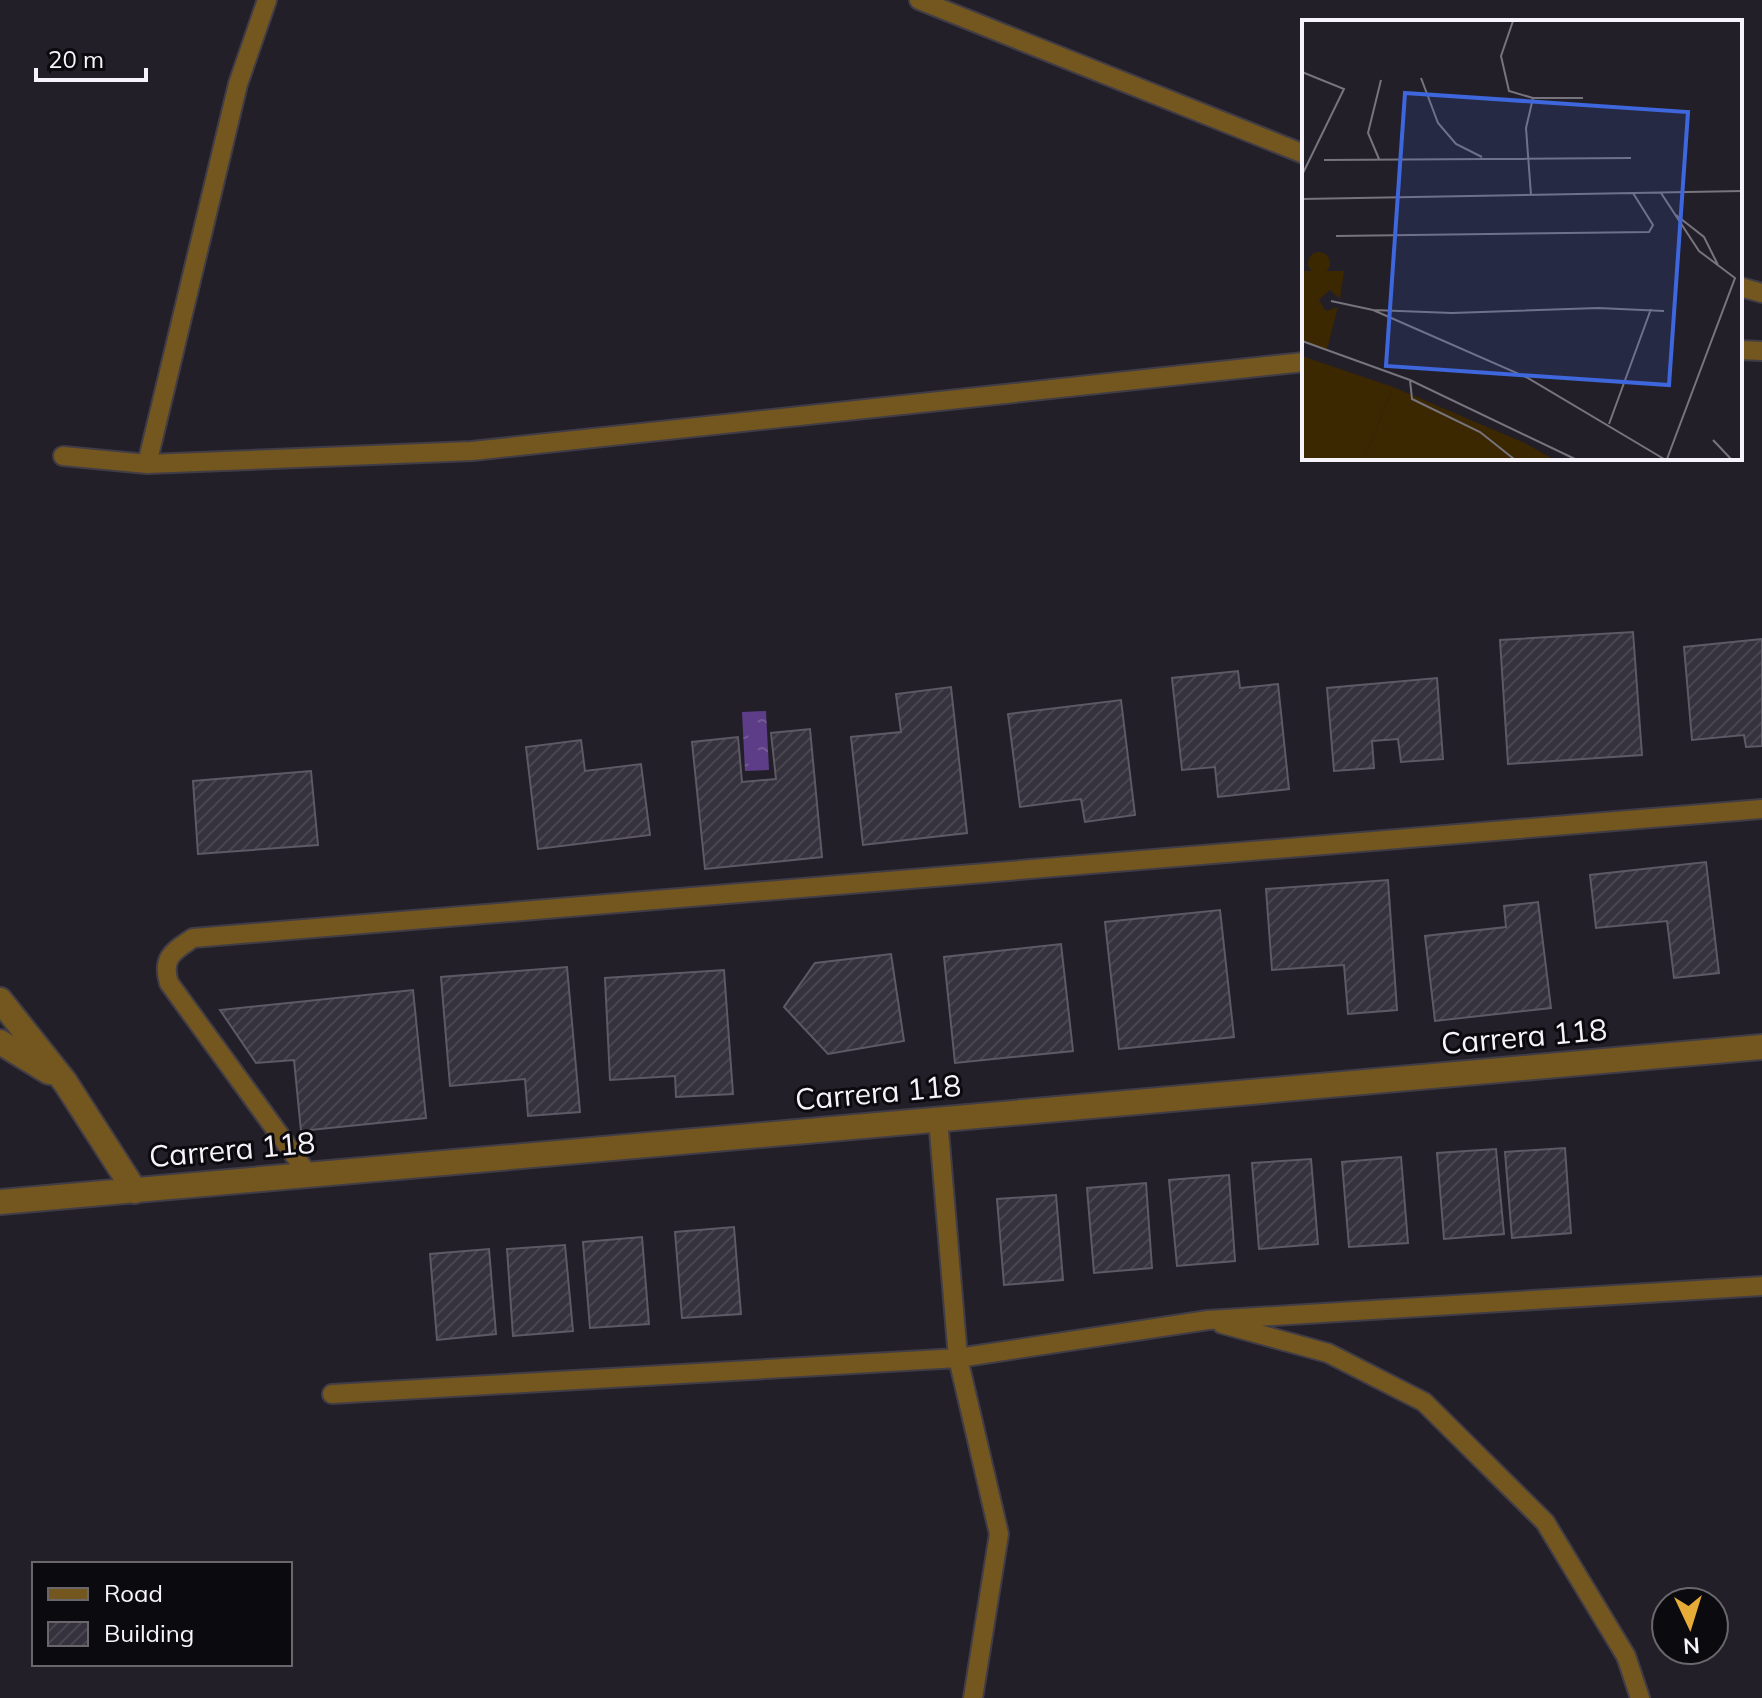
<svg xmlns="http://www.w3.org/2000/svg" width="1762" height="1698" viewBox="0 0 1762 1698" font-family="Mulish,sans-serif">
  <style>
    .water { fill: url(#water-ripples) }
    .building { fill: url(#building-hatch); stroke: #5d5965; stroke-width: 2 }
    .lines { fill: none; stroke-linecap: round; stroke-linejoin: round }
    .lane-casing { stroke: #413d46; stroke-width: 22 }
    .street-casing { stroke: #413d46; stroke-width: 28 }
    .lane { stroke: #74561f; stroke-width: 18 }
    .street { stroke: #74561f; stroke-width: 24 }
    .labels { text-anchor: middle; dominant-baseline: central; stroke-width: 6; stroke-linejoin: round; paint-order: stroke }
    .street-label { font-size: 30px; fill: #f6f3fa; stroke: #0b0a0e }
    .inset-road { fill: none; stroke: #77747d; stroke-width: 2 }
    .view { fill: #3e67dd; fill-opacity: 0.15; stroke: #3e67dd; stroke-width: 4 }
    .inset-edge { fill: none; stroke: #f6f3fa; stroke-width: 4 }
  </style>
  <defs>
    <pattern id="water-ripples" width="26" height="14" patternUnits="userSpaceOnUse" patternTransform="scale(2)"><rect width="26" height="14" fill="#5d3d87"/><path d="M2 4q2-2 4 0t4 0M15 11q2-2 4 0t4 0" fill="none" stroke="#755a99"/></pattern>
    <pattern id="building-hatch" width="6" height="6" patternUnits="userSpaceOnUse" patternTransform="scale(2)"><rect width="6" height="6" fill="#36323d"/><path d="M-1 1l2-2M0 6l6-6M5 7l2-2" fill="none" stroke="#4a4650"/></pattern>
  </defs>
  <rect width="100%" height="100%" fill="#231f29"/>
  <path class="water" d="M766,711L769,770L745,771L742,712Z"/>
  <path class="building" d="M1633,632L1642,755L1508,764L1500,640Z
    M1762,639V746L1746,747L1744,735L1692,740L1684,647Z
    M1238,671L1240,688L1278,684L1289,789L1218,797L1215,767L1182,770L1172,678Z
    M1437,678L1443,759L1401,762L1398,739L1372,741L1374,768L1334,771L1327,688Z
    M951,687L967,833L863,845L851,737L901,732L896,694Z
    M1121,700L1135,815L1085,822L1081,799L1020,807L1008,714Z
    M810,729L822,857L705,869L692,742L738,737L742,782L776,779L771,733Z
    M581,740L585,771L641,764L650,835L538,849L526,747Z
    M311,771L318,845L198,854L193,781Z
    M1706,862L1719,973L1674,978L1667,921L1596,928L1590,875Z
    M1388,880L1397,1010L1348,1014L1344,965L1272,970L1266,889Z
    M1538,902L1551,1008L1435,1021L1425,936L1506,927L1504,906Z
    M1220,910L1234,1037L1119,1049L1105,922Z
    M1061,944L1073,1051L955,1063L944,957Z
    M891,954L904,1041L828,1054L784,1007L815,963Z
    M567,967L580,1112L528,1116L525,1079L450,1086L441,977Z
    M724,970L733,1094L676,1097L675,1076L610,1080L605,978Z
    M413,990L426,1118L301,1131L294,1060L256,1063L220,1010Z
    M1565,1148L1571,1233L1512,1238L1505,1152Z
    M1496,1149L1504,1234L1444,1239L1437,1153Z
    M1401,1157L1408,1243L1349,1247L1342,1162Z
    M1311,1159L1318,1244L1259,1249L1252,1163Z
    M1229,1175L1235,1261L1177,1266L1169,1180Z
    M1146,1183L1152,1268L1094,1273L1087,1188Z
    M1056,1195L1063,1280L1004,1285L997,1199Z
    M734,1227L741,1314L682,1318L675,1232Z
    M642,1237L649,1324L590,1328L583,1242Z
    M565,1245L573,1331L513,1336L507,1249Z
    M489,1249L496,1334L437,1340L430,1254Z"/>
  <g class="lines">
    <defs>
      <path id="lane" d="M919,0L1304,154
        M1740,287L1762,293
        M1740,350L1762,351
        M63,456L147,464L472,451L1304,362
        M147,464L238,84L267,0
        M938,1119L958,1358L999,1534L973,1698
        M308,1174L169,983C161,957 174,951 193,938L1762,809
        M1222,1324L1328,1353L1424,1402L1545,1522L1626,1656L1640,1698
        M332,1394L958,1358L1208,1320L1762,1286"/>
      <path id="street" d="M0,1000L65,1082L135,1191
        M0,1042L49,1072
        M0,1202L1762,1047"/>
    </defs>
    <use href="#lane" class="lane-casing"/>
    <use href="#street" class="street-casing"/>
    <use href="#lane" class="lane"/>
    <use href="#street" class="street"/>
  </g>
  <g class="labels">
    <g class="street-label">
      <text transform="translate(1524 1036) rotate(-5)">Carrera 118</text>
      <text transform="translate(878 1092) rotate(-5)">Carrera 118</text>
      <text transform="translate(232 1149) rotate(-5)">Carrera 118</text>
    </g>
  </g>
  <g transform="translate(1302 20)">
    <rect width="440" height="440" fill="#231f29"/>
    <path d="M0,336L91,367L62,439H0Z" fill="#3b2700"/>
    <path d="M0,251H42L38,279L28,270L17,280L24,291L36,287L25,329L0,321ZM91,367L223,423L251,439H62Z" fill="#3b2700"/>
    <path d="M6 243a11 11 0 1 1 22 0a11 11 0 1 1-22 0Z" fill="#3b2700"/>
    <path class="inset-road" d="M211,1L199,36L207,71L231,78H281M0,52L42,69L0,155M119,58L136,103L154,124L180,137M77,139L66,113L79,60M22,140L329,138M359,173L397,231L433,258L365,439M229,175L224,108L231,78M0,179L440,171M374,195L402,217L416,245M34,216L347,212L351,205L331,173M29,281L71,290L150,293L296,288L362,291M71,290L224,357L362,439M0,321L108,360L273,439M108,360L110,379L178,412L212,439M307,404L349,289M411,420L429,439"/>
    <path class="view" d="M103,73L386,92L367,365L84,346Z"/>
    <rect width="440" height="440" class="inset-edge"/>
  </g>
  <rect x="32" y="1562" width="260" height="104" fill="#0b0a0e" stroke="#69676c" stroke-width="2"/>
  <rect x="48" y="1588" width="40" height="12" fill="#74561f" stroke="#69676c" stroke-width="2"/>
  <text x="104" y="1602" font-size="24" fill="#f6f3fa">Road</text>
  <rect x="48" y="1622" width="40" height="24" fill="url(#building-hatch)" stroke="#69676c" stroke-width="2"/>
  <text x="104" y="1642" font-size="24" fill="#f6f3fa">Building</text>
  <g transform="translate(1690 1626) rotate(176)"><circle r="38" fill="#0b0a0e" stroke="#69676c" stroke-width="2"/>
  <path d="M0-6L14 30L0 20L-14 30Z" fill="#e7ac37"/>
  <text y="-12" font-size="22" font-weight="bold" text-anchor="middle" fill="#f6f3fa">N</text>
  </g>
  <path d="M36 68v12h110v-12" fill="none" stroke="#f6f3fa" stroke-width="4"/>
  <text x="48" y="68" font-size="24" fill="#f6f3fa" stroke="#0b0a0e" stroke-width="6" paint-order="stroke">20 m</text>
</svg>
